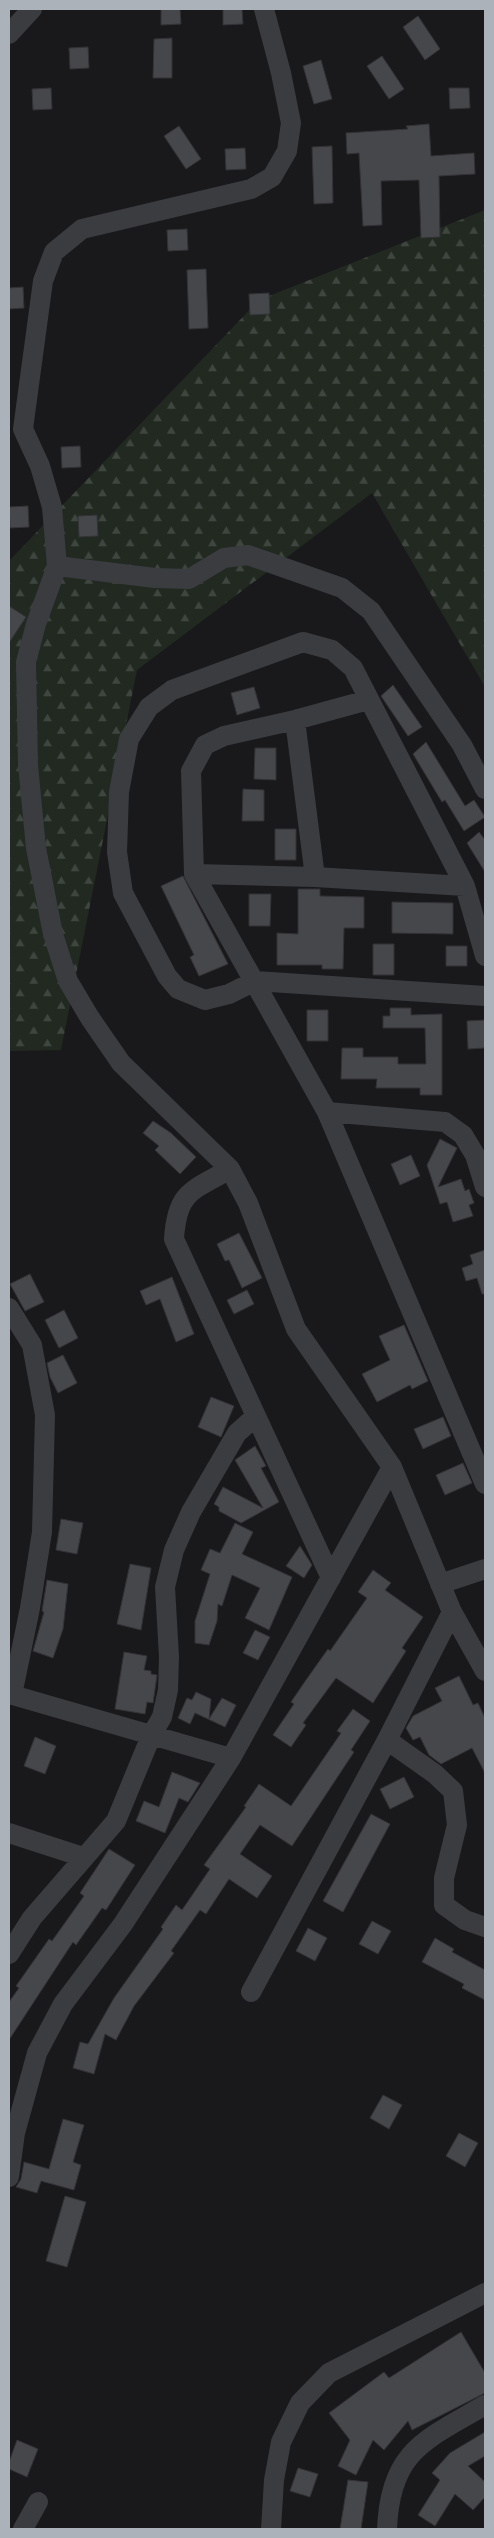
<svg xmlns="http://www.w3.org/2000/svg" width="494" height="2538" viewBox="0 0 494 2538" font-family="'IBM Plex Sans',sans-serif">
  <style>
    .forest { fill: url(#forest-firs) }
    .building { fill: #46474b; stroke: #333337 }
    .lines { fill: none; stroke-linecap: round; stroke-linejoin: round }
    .minor { stroke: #3a3c40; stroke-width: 20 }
  </style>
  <defs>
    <pattern id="forest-firs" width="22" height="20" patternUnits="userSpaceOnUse" patternTransform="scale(1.25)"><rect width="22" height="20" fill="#212921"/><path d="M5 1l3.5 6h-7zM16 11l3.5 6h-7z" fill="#3f463f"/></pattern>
  </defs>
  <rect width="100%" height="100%" fill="#19191b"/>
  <path class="forest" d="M485,210V687L372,493L137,670L61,1050L9,1051V561L259,300Z"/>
  <path class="building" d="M161,9H180L181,24L161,25Z
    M223,9H242L243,24L223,25Z
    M418,16L440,49L425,60L403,27Z
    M172,38V78H153L154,39Z
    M88,47L89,68L70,69L69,48Z
    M382,56L404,89L389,99L367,66Z
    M321,60L332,99L314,104L303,66Z
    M51,88L52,109L33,110L32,89Z
    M449,88H469L470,108L450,109Z
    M429,124L431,156L474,153L475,174L439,176L440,237L421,238L419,180L381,181L382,225L363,226L359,153L347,154L346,133L408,129L406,126Z
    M179,126L201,159L186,169L164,136Z
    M332,146L333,203L314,204L312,147Z
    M245,148L246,169L226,170L225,149Z
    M187,229L188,250L168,251L167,230Z
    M206,269L208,328L189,329L187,270Z
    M23,287L24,308L9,309V288Z
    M269,293L270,314L250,315L249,294Z
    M80,446L81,467L62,468L61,447Z
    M28,506L29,527L10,528L9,507Z
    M97,515L98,536L79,537L78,516Z
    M9,606L26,617L9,643Z
    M393,685L422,727L408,736L381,696Z
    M254,687L260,708L237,715L231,693Z
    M426,742L465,806L474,800L485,817L464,831L445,800L442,802L413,754Z
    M255,748H276V780L254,779Z
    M243,789L264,790V821H242Z
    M275,829H296V860H275Z
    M479,832L485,840V872L467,843Z
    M183,876L228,964L199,976L190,957L194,955L161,886Z
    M298,889H320V896L364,897V928H344L343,969H322V965H277V933L298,934Z
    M249,894H271L270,926H249Z
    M392,902L453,903V934L392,933Z
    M373,944H394V975H373Z
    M446,946H467V966H446Z
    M390,1008H411V1015L442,1014V1095H420V1088H376L377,1079H341L342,1048H363V1057H398V1064H426L425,1028H383V1016H390Z
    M307,1010H328V1041H307Z
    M485,1020V1048L468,1049L467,1021Z
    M153,1121L171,1133L196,1157L180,1174L155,1150L159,1146L143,1133Z
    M440,1139L457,1148L438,1187L461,1179L465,1191L469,1189L474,1203L469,1205L473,1216L453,1222L447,1202L440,1204L427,1165Z
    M411,1155L420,1176L400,1185L391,1164Z
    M239,1233L262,1278L242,1288L229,1260L225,1261L217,1244Z
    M485,1250V1294H482L477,1278L466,1281L462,1268L473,1264L470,1255Z
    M30,1274L44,1302L25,1311L10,1284Z
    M172,1277L194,1334L176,1342L160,1299L146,1305L140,1291Z
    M247,1290L254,1304L234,1314L227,1300Z
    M64,1310L78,1338L59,1348L45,1320Z
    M404,1325L428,1381L412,1389L410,1385L377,1402L362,1374L390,1360L379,1336Z
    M63,1355L77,1383L58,1393L50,1377L47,1363Z
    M211,1397L234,1406L221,1437L198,1427Z
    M443,1417L451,1436L423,1449L414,1429Z
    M255,1446L266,1466L261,1468L279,1502L241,1523L219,1511V1507L214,1504L223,1487L263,1508L235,1460Z
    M463,1463L472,1483L445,1495L436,1475Z
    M61,1519L83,1523L77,1554L56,1550Z
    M235,1523L253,1532L242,1554L292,1577L269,1630L245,1618L260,1588L232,1575L222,1606L218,1604L217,1621L209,1645L195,1643V1621L210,1574L201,1570L210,1549L220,1553Z
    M300,1546L312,1565L304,1578L286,1566Z
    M130,1564L151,1568L141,1630L117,1624Z
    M373,1570L391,1583L385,1590L423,1617L402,1648L406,1651L373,1703L336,1678L303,1723L306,1725L291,1747L273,1735L294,1704L291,1702L306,1680L328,1649L330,1651L367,1598L358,1592Z
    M47,1580L68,1584L63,1629L53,1658L33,1651L44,1612L42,1611Z
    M255,1630L270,1637L258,1660L243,1653Z
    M124,1652L147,1656L144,1670L151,1671V1674L157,1675L153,1703L147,1702L145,1714L115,1709Z
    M459,1676L473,1705L478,1703L485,1718V1773L472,1748L441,1764L429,1755L420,1737L413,1740L406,1728L413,1716L442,1701L435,1688Z
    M196,1692L211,1699L209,1719L222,1698L236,1705L225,1727L195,1713L190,1724L178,1718L187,1698L192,1700Z
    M353,1709L370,1721L351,1750L354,1752L292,1846L260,1825L240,1854L272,1876L257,1898L229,1879L206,1914L200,1910L171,1951L174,1953L134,2006L116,2040L105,2034L94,2074L73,2068L80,2042L88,2044L114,1998L163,1929L161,1927L176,1905L182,1910L210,1869L204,1865L246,1807L244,1806L259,1784L291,1806L341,1733L337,1731Z
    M35,1737L56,1746L45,1774L24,1766Z
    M172,1772L200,1783L188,1802L179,1798L165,1833L136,1821L144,1801L159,1807Z
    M404,1777L414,1797L390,1809L380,1789Z
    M371,1814L390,1824L343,1912L323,1901Z
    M109,1849L135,1865L106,1910L102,1908L76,1945L73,1942L9,2040V2002L19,1988L16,1986L49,1939L52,1941L84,1896L80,1893Z
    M372,1921L391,1931L378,1954L359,1944Z
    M308,1928L327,1938L315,1961L296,1951Z
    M435,1938L454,1949L452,1952L485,1970V2000L462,1988L464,1984L422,1962Z
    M383,2095L402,2105L389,2129L370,2118Z
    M63,2119L84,2125L73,2162L81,2165L74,2190L41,2181L37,2193L16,2187L21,2179L24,2162L49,2169Z
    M459,2133L478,2143L465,2167L446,2156Z
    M65,2196L86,2202L67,2267L46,2261Z
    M461,2332L485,2373V2393L412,2430L408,2421L384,2450L373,2440L356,2475L338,2466L350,2440L329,2413L384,2372L389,2378Z
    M485,2432V2456L468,2466L485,2482V2497L473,2510L455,2494L435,2526L418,2515L440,2480L432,2473L450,2453Z
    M17,2440L38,2449L27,2477L9,2469V2462Z
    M298,2468L318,2474L310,2497L290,2491Z
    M348,2480L368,2482L361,2529H340Z"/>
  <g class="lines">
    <path class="minor" d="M264,9L281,73L291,123L287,151L272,177L251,189L82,229L54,252L43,281L23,429L40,466L52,507L57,566L36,624L26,662L28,765L36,848L53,934L68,981L90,1018L121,1063L230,1169L248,1203L296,1329L392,1467L452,1612L485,1671
      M9,34L32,9
      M57,566L155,578L189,579L224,558L248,555L342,588L371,611L462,745L485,789
      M368,700L295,720L224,736L205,745L191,771L194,874L327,1112L485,1484
      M295,720L315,877
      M194,874L315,877L465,886
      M485,956L465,886L353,668L332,650L303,642L172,690L149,707L129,739L119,792L117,852L123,893L167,976L178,989L205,1000L229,994L255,981L485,996
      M327,1112L445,1122L463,1135L475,1155L485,1187
      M230,1169C192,1191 177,1191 174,1239L331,1578
      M9,1308L32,1345L45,1415L42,1532L30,1608L12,1695
      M440,1584L485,1569
      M9,1694L231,1758
      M387,1740L435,1774L453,1791L457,1825L444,1878V1905L465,1920L485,1927
      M9,1833L83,1857
      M9,1954L32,1918L116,1821L151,1736L162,1717L168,1690L169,1657L165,1587L174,1550L191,1512L237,1433L255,1417
      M251,1992L387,1740L452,1612
      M9,2177L15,2133L37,2053L63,2004L123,1924L231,1758L392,1467
      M23,2529L38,2502
      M271,2529L274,2480L281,2442L300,2403L329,2373L485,2293
      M387,2529C390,2451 425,2440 485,2405"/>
  </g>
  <rect width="494" height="2538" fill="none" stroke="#acb2ba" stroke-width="20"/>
</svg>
